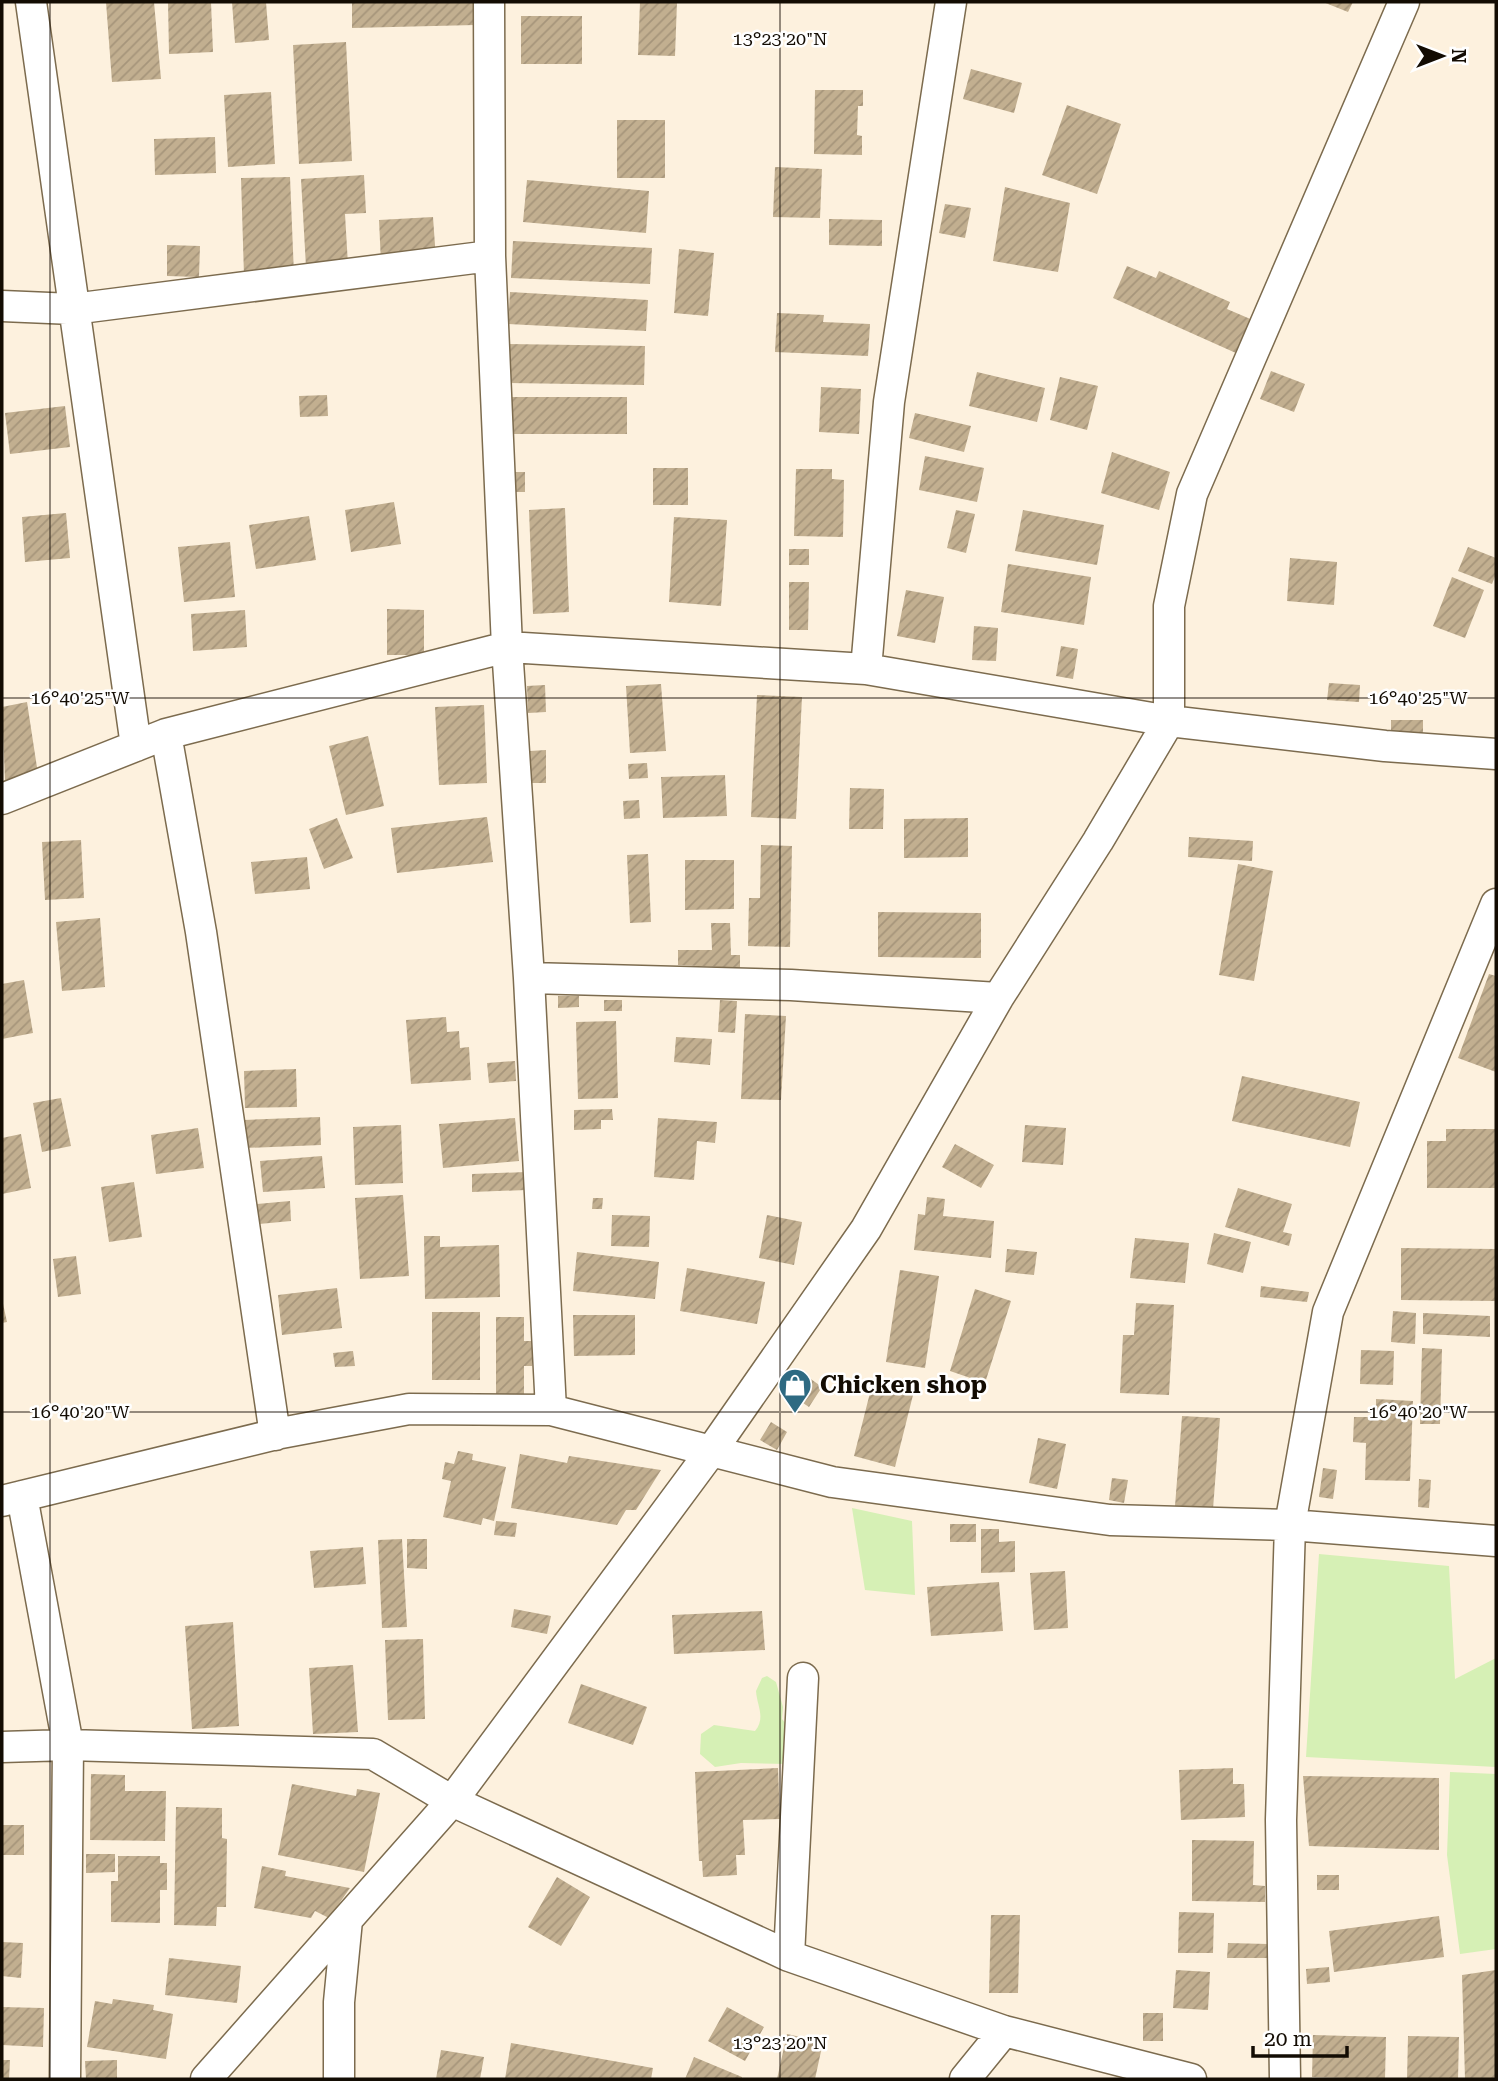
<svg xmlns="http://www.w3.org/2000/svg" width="1498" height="2081" viewBox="0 0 1498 2081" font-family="'Roboto Serif',serif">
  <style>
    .grass { fill: #d6f0b5 }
    .building { fill: url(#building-hatch) }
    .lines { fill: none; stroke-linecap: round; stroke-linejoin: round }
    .minor-casing { stroke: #7c6b4e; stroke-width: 33 }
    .minor { stroke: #fff; stroke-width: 30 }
    .ticks { fill: none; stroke: #130c03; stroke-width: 2; stroke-opacity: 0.45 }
    .labels { text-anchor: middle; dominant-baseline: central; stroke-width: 5; stroke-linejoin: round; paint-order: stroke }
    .poi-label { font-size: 24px; font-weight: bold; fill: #130c03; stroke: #fff; text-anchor: start }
    .ticks-label { font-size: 18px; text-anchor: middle; fill: #130c03; stroke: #fff; stroke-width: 5; stroke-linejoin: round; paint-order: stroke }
  </style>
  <defs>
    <pattern id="building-hatch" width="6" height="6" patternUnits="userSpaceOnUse" patternTransform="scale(1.75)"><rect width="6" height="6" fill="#c2af90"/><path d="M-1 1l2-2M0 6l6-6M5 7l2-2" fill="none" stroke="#a6957b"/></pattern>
  </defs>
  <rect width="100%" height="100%" fill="#fdf1de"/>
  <path class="grass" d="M852,1508L912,1521L915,1595L865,1590Z
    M1319,1554L1449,1566L1455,1679L1496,1658V1767L1306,1757Z
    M767,1676L776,1682L783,1707L782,1719L792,1731L787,1764L741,1763L715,1767L700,1754L701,1734L714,1725L755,1731C766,1718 757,1706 756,1691L762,1678Z
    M1450,1772L1496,1774V1949L1460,1954L1447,1855Z"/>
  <path class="building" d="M106,2H154L161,79L112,82Z
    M168,2H211L213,52L169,54Z
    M232,2H266L269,40L235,43Z
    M352,2H475V25L352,28Z
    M640,2H677L675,56L638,55Z
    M1323,2H1353L1348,12Z
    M521,16H582V64H521Z
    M346,42L352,161L299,164L293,45Z
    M971,69L1022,83L1014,113L963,99Z
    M815,90H863V106H858L857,135L862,136V155L814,154Z
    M271,92L275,164L228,167L224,95Z
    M1067,105L1121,124L1097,194L1042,175Z
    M617,120H665V178H617Z
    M215,137L216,173L155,175L154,139Z
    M775,167L822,169L820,218L773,217Z
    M364,175L366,213L345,214L348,265L306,267L301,179Z
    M290,177L294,275L244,276L241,178Z
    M527,180L649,191L646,233L523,222Z
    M1005,187L1070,203L1058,272L993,261Z
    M945,204L971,208L965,238L939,233Z
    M433,217L436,259L381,263L379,220Z
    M829,219L882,220V246L829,245Z
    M513,241L652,248L650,284L511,278Z
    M167,245L200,246L199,277L167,276Z
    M679,249L714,253L708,316L674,313Z
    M1127,266L1156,278L1159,271L1230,302L1227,309L1262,324L1247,358L1113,298Z
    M510,292L648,300L646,331L508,324Z
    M777,313L824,315L823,322L870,324L868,356L775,352Z
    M506,344L645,346L644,385L505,383Z
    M1271,371L1305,384L1294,412L1260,399Z
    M977,372L1045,388L1037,422L969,406Z
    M1060,377L1098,386L1087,430L1050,420Z
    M821,387L861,389L859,434L819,432Z
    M327,395L328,416L300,417L299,396Z
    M509,397H627V434H509Z
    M65,406L70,447L10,454L5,413Z
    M915,413L971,426L964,452L909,438Z
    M1112,452L1170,472L1159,510L1101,493Z
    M925,456L984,468L977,502L919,490Z
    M653,468H688V505H653Z
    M796,469H832V479L844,480L843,537L794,536Z
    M507,472H525V492H507Z
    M394,502L401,544L351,552L345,510Z
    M565,508L569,612L533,614L529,510Z
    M956,510L975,514L966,553L947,548Z
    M1023,510L1104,525L1097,565L1015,551Z
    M66,513L70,558L25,562L22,517Z
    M309,516L316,560L256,569L249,525Z
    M674,517L727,520L721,606L669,602Z
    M230,542L235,597L184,602L178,547Z
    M1468,547L1496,558V574L1492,584L1458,571Z
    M789,549H809V565H789Z
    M1290,558L1337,562L1334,605L1287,601Z
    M1008,564L1091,577L1084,625L1001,612Z
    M1452,577L1484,590L1465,638L1433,626Z
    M789,582H809L808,630H789Z
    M906,590L944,597L935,643L897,636Z
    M387,609L424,610V655H387Z
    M245,610L247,647L193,651L191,614Z
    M974,626L998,628L996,661L972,660Z
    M1061,646L1078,649L1073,679L1056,676Z
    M1329,683L1360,685L1359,702L1327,700Z
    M661,684L666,751L630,753L626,686Z
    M545,685L546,712L528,713L527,686Z
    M757,695L802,697L796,819L751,817Z
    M27,702L38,774L5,780L2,707Z
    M484,705L487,783L439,785L435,707Z
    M1391,720H1423V734H1391Z
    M368,736L384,806L346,815L329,746Z
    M546,750V783H531L530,751Z
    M647,763L648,778L629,779L628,764Z
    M725,775L727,816L663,818L661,777Z
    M850,788L884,789L883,829H849Z
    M639,800L640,818L624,819L623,801Z
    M487,817L493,862L397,873L391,828Z
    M337,818L353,858L324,869L309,829Z
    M968,818V857L904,858V819Z
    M1189,837L1253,841L1252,861L1188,857Z
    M81,840L84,898L45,900L42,842Z
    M761,845L792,846L790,947L748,946L749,898H760Z
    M648,854L651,922L630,923L627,855Z
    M307,857L310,889L255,894L251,862Z
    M685,860H734V909L685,910Z
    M1238,864L1273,871L1254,981L1219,975Z
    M878,912L981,913V958L878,957Z
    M100,918L105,987L62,991L56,922Z
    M711,923H730L731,955H740V968L678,965V950H712Z
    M1489,974L1496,976V1072L1458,1058Z
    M24,980L33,1033L2,1039V984Z
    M558,996H579V1007L558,1008Z
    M604,1000H622V1011H604Z
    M720,1000L737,1001L735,1033L718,1032Z
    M745,1014L786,1016L781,1100L741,1099Z
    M446,1017L447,1032L459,1031L460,1048L469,1047L471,1080L411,1084L406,1020Z
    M616,1021L618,1098L578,1099L576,1022Z
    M676,1037L712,1039L710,1065L674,1062Z
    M515,1061L516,1081L489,1083L487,1063Z
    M296,1069L297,1107L245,1108L244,1071Z
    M1242,1076L1360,1102L1350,1147L1232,1121Z
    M61,1098L71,1146L42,1152L33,1103Z
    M612,1109L613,1120H601V1129L574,1130V1110Z
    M320,1117L321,1145L245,1148L244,1120Z
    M515,1118L519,1161L443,1168L439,1124Z
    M658,1118L717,1122L715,1143L697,1141L694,1180L654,1177Z
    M401,1125L403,1183L355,1185L353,1127Z
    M1025,1125L1066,1128L1063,1165L1022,1162Z
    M198,1128L204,1168L156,1174L151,1135Z
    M1446,1129H1496V1188H1427V1141H1446Z
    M21,1134L31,1188L2,1194V1138Z
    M955,1144L994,1165L981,1188L942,1167Z
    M322,1156L325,1188L263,1192L260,1161Z
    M526,1172V1190L472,1192V1174Z
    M134,1182L142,1237L109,1242L101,1187Z
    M1238,1188L1292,1204L1283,1232L1292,1234L1289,1246L1225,1227Z
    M403,1195L409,1276L360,1279L355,1198Z
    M927,1197L945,1199L943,1216L994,1221L991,1258L914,1250L918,1214L925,1215Z
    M593,1198H603L602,1209H592Z
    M290,1201L291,1221L259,1224L257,1204Z
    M612,1215L650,1216L649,1247L611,1246Z
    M767,1215L802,1222L794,1265L759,1258Z
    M1214,1233L1251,1242L1243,1273L1207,1264Z
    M424,1236H440V1247L499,1245L500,1297L425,1299Z
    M1135,1238L1189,1243L1185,1283L1130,1278Z
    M1401,1248L1496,1249V1301L1401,1300Z
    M1007,1249L1037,1252L1034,1275L1005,1272Z
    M577,1252L659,1262L655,1299L573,1291Z
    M76,1256L81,1294L58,1297L53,1259Z
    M687,1268L765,1282L757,1324L680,1311Z
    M900,1270L939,1276L925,1368L886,1362Z
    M1261,1286L1309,1292L1307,1302L1260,1297Z
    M337,1288L342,1328L282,1335L278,1295Z
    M975,1289L1011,1301L985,1383L950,1371Z
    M2,1299L7,1322L2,1323Z
    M1136,1303L1174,1305L1169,1395L1120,1393L1123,1335H1134Z
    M1393,1311L1416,1313L1415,1344L1391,1342Z
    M432,1312H480V1380H432Z
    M1423,1313L1490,1316V1337L1423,1334Z
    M573,1315H635V1355L574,1356Z
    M496,1317H524V1341H532V1366H524V1395H496Z
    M1422,1348L1442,1349L1440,1424H1420Z
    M1361,1350L1394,1351L1393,1385L1360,1384Z
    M353,1351L355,1366L335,1367L333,1353Z
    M808,1377L822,1387L809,1407L794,1397Z
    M873,1381L914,1391L895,1467L854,1456Z
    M1376,1399L1413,1401L1410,1481L1365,1480L1366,1443L1353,1442L1354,1417H1376Z
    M1182,1416L1220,1418L1213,1509L1175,1506Z
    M771,1422L787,1432L777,1450L760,1440Z
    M1038,1438L1066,1444L1057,1489L1029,1483Z
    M458,1451L473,1454L472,1460L506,1467L494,1521L483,1518L481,1525L443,1517L451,1481L442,1479L445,1462L454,1464Z
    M520,1454L567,1463L569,1456L661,1470L636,1510H626L617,1525L511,1508Z
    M1323,1468L1337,1470L1333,1499L1319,1497Z
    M1112,1478L1128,1480L1124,1503L1109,1500Z
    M1419,1479L1431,1480L1429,1508L1418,1507Z
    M496,1521L517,1523L515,1537L494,1535Z
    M950,1524H976V1542H950Z
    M981,1529H999V1542L1015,1541V1572L981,1573Z
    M402,1539L407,1627L382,1628L378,1540Z
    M407,1539H427V1569L407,1568Z
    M363,1547L366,1584L314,1588L310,1551Z
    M1065,1571L1068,1628L1034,1630L1030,1573Z
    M999,1582L1003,1631L931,1636L927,1587Z
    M514,1609L551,1616L547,1634L511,1627Z
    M762,1611L765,1650L674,1654L672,1615Z
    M233,1622L239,1726L192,1729L185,1626Z
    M423,1639L425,1719L388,1720L385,1640Z
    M353,1665L358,1732L313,1734L309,1668Z
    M581,1684L647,1707L633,1745L568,1723Z
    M778,1768L780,1819L743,1820L745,1855H736L737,1875L703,1877L702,1861H699L695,1772Z
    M1233,1768V1784H1244L1245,1817L1181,1820L1179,1770Z
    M91,1774L125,1775V1791H166L165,1841L90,1840Z
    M1303,1776L1439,1778V1850L1309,1846Z
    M292,1784L356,1796L357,1789L380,1793L364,1872L278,1855Z
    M176,1807L222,1808V1838L227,1839L226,1907H217L216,1926L174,1925Z
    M2,1825H24V1855H2Z
    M1192,1840L1254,1841L1253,1885L1265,1886V1902L1192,1901Z
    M86,1854H115V1872L86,1873Z
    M118,1856H160V1863H167V1890H160V1923L111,1922V1881H118Z
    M262,1866L286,1871L285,1876L350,1888L329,1918L315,1911L311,1918L254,1908Z
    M1317,1875H1339V1890H1317Z
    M557,1877L590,1897L561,1946L528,1927Z
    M1179,1912L1214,1913L1213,1953H1178Z
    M991,1915H1020L1018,1993H989Z
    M1439,1916L1444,1957L1334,1972L1329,1931Z
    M2,1942L23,1943L21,1978L2,1976Z
    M1228,1943L1268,1944V1958H1227Z
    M169,1958L241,1966L237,2003L165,1995Z
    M1329,1967L1330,1982L1307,1984L1306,1969Z
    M1176,1970L1210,1972L1208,2010L1173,2008Z
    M1496,1970V2079H1465L1462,1975Z
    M113,1999L154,2005L153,2010L173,2014L166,2059L87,2047L95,2001L112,2004Z
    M2,2007L44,2008L43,2047L2,2045Z
    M727,2007L764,2027L745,2061L708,2041Z
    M1143,2013H1163V2041H1143Z
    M787,2034L823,2042L815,2079H777Z
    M1313,2035L1386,2037L1385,2079L1312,2077Z
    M1408,2036L1459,2037L1458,2079H1407Z
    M511,2043L653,2068L651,2079H505Z
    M441,2050L484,2057L480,2079H436Z
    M694,2057L742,2077V2079H685Z
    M2,2060H10L9,2079H2Z
    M117,2060V2079H86L85,2061Z"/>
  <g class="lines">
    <defs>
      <path id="minor" d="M31,2L136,746
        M489,2L490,256L507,647L529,978L551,1410
        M2,306L73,309L490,256
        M866,669L889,402L951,2
        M166,734L201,932L275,1435
        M2,799L166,734L507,647L866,669L1169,721L1385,746L1496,754
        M529,978L791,985L998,998
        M22,1496L68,1745L65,2079
        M2,1501L281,1433L409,1409L551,1410L832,1482L1110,1520L1290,1525L1496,1541
        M2,1747L68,1745L373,1754L452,1801L789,1956L1004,2031L1191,2079
        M789,1956L803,1678
        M206,2079L452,1801L712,1450L866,1229L998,998L1098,841L1169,721V606L1192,494L1404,2
        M339,2079V2002L347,1920
        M965,2079L1004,2031
        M1285,2079L1281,1820L1290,1525L1328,1312L1496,904"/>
    </defs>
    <use href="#minor" class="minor-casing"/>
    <use href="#minor" class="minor"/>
  </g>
  <path class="ticks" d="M50,2V2079M780,2V2079M2,698H1496M2,1412H1496"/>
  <defs>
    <symbol id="shop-pin" viewBox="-11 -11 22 30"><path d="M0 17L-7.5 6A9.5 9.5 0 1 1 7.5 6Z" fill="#2e6a82" stroke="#fff"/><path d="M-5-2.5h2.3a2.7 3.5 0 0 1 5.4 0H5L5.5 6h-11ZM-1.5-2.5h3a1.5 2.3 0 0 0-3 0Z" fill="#fff"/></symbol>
  </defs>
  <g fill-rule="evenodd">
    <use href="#shop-pin" x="776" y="1366" width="38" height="52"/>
  </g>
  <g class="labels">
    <g class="poi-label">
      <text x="820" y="1385">Chicken shop</text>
    </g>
  </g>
  <g class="ticks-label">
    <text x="780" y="45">13°23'20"N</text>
    <text x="1418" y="704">16°40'25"W</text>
    <text x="80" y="704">16°40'25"W</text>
    <text x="1418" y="1418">16°40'20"W</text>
    <text x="80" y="1418">16°40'20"W</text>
    <text x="780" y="2049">13°23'20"N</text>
  </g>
  <rect width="1498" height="2081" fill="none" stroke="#130c03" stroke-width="7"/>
  <g transform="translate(1442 56) rotate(90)" stroke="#ffffff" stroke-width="5" paint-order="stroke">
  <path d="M0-5L12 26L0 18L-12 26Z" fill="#130c03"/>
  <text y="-10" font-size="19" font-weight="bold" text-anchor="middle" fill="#130c03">N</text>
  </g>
  <path d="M1253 2046v10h94v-10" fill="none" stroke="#130c03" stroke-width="3.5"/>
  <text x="1264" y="2046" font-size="21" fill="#130c03" stroke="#ffffff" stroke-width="5" paint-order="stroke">20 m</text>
</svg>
